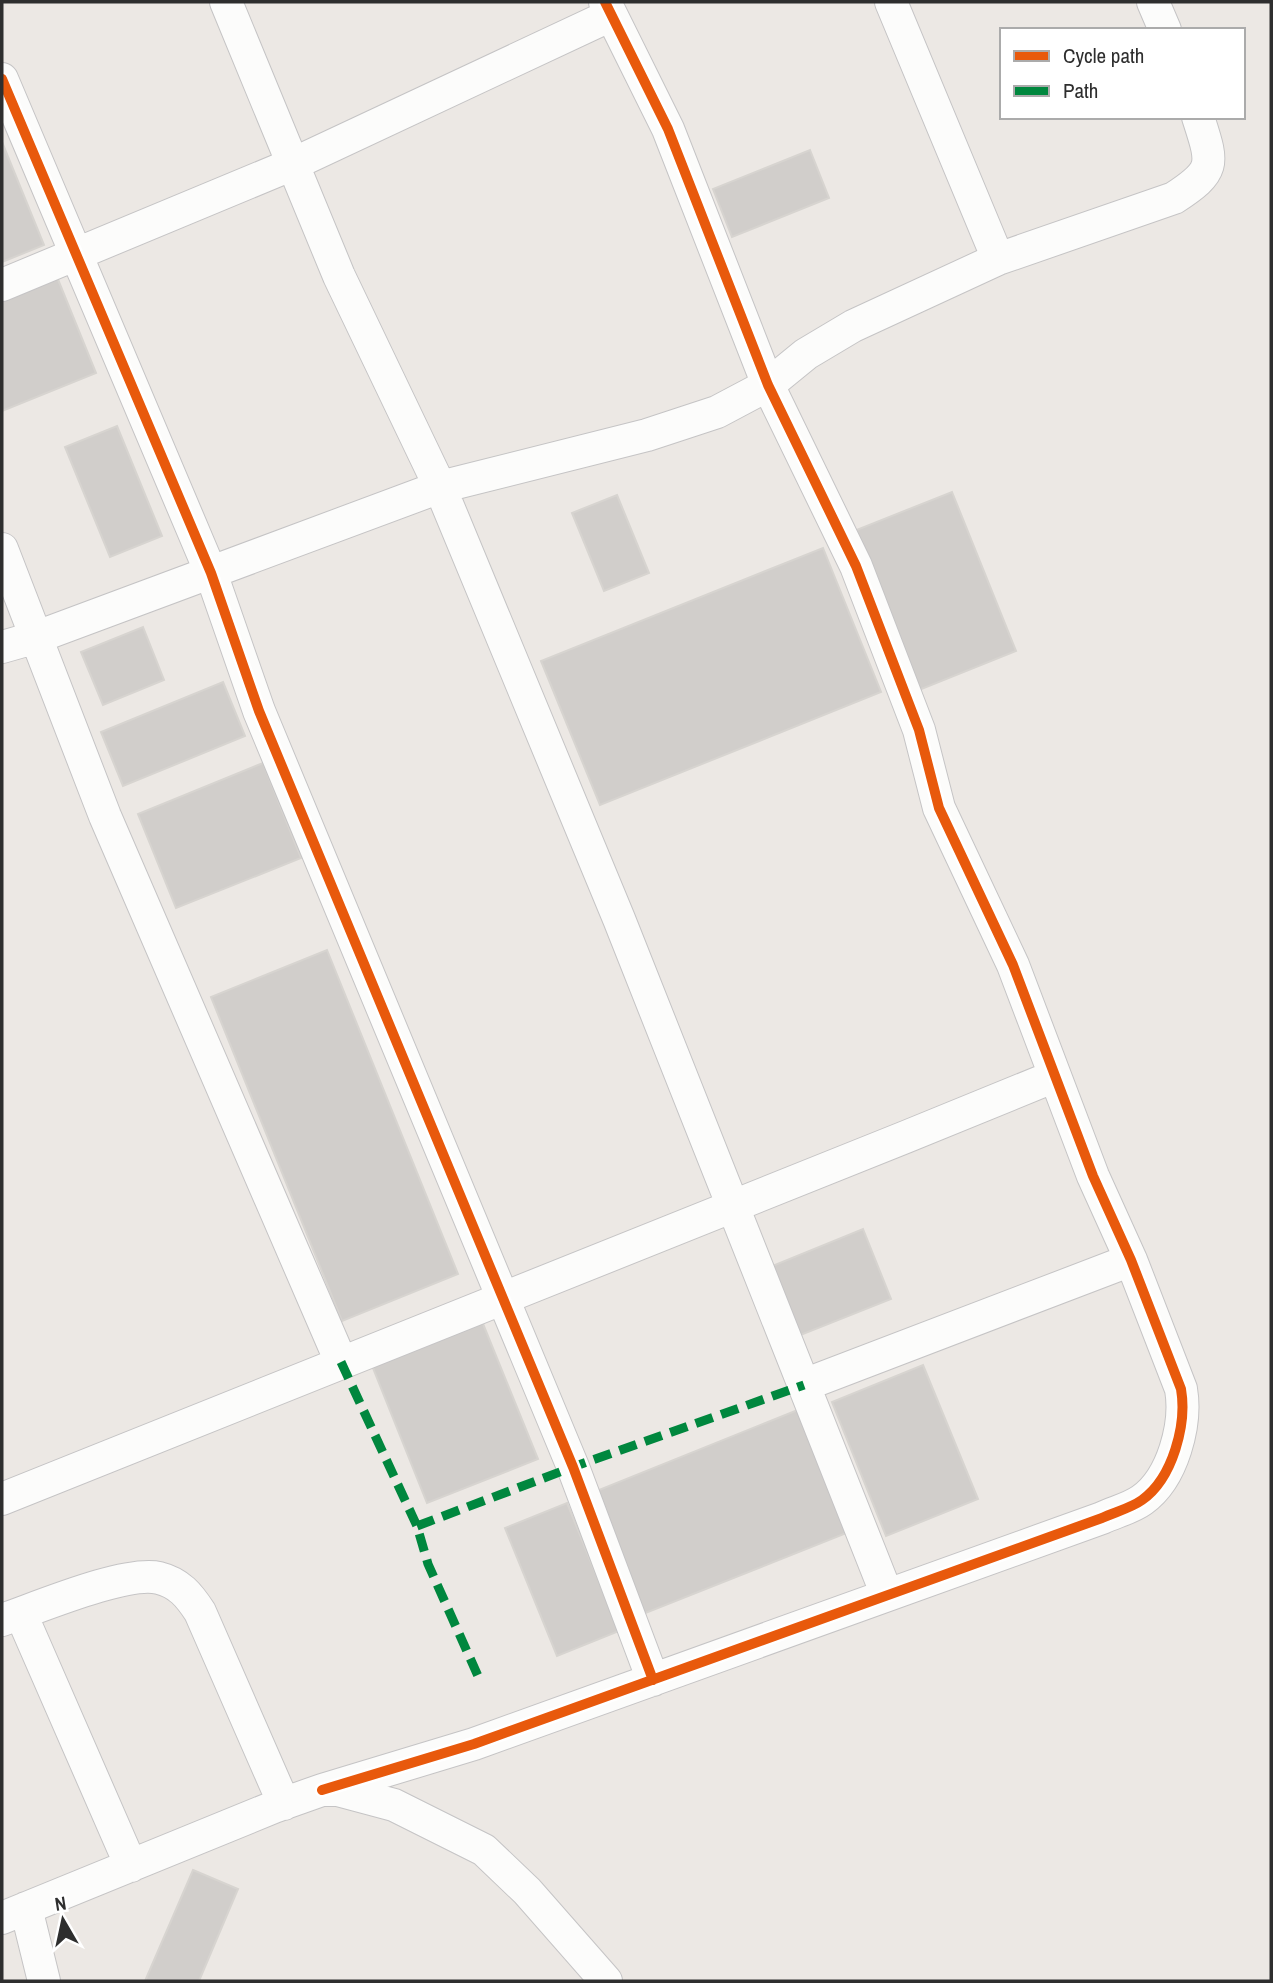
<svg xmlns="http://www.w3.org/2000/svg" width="1273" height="1983" viewBox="0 0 1273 1983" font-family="'Archivo Narrow',sans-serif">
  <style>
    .building { fill: #d1cecb; stroke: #d7d4d0; stroke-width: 2 }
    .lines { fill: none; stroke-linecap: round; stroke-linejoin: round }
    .minor-casing { stroke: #c5c4c5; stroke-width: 34 }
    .minor { stroke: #fcfcfb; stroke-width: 32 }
    .quiet { stroke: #00873e; stroke-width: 9; stroke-dasharray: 18 9; stroke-linecap: butt }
    .cycleway-casing { stroke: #fff; stroke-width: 15 }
    .cycleway { stroke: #e8590c; stroke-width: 10 }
  </style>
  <rect width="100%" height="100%" fill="#ece8e4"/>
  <path class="building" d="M2,142L44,245L2,262Z
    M810,150L829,198L732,237L713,189Z
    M57,277L96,373L2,411V299Z
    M117,426L162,536L110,557L65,447Z
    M952,492L1016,651L919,690L854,531Z
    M617,495L649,573L604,591L572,513Z
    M823,548L881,692L600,805L541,661Z
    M143,627L164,680L103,705L81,652Z
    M223,682L245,736L123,786L101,732Z
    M263,763L301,858L176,908L138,814Z
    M327,950L458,1274L342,1321L211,997Z
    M863,1229L891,1299L793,1338L765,1269Z
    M479,1314L538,1459L427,1503L369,1358Z
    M923,1365L978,1499L886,1536L832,1402Z
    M800,1409L849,1532L643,1614L594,1492Z
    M567,1503L619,1631L557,1656L505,1528Z
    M193,1870L238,1889L199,1981H145Z"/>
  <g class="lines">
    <defs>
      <path id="minor" d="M226,2L339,276L440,487L619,919L887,1595
        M891,2L998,259
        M1153,2L1165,30
        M2,79L211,573L259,711L573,1467L653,1680
        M2,285L293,164L611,15
        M2,549L105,816L341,1362
        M2,647L37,637L440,487L647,435L717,412L768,385L806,354L853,326L998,259L1174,198C1217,170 1213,164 1198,117
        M804,1385L1131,1260
        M2,1499C352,1357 705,1220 1055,1076
        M21,1614L131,1866
        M2,1620C37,1608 126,1570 159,1578C179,1583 189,1595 200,1612L284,1804
        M322,1790L474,1744L1102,1518C1115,1512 1131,1508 1142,1500C1173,1478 1187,1424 1181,1389L1131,1260L1093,1176L1013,965L939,808L919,730L856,566L768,385L668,129L605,2
        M26,1908L44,1981
        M2,1918L274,1807L322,1790H338L394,1805L484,1850L527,1891L606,1981"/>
    </defs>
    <use href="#minor" class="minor-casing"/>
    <use href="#minor" class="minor"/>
    <path class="quiet" d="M341,1362L417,1526L428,1564L478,1676
      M417,1526L573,1467L804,1385"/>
    <defs>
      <path id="cycleway" d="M2,79L211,573L259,711L573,1467L653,1680
        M322,1790L474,1744L1102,1518C1115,1512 1131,1508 1142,1500C1173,1478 1187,1424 1181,1389L1131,1260L1093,1176L1013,965L939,808L919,730L856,566L768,385L668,129L605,2"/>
    </defs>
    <use href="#cycleway" class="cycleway-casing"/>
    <use href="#cycleway" class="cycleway"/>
  </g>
  <rect width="1273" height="1983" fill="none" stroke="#2e2e2e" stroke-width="7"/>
  <rect x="1000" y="28" width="245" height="91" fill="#ffffff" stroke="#ababab" stroke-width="2"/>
  <rect x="1014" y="51" width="35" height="10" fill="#e8590c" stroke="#ababab" stroke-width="2"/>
  <text x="1063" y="63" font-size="21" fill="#2e2e2e">Cycle path</text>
  <rect x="1014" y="86" width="35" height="10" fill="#00873e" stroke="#ababab" stroke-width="2"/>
  <text x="1063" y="98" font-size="21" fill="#2e2e2e">Path</text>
  <g transform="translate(63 1920) rotate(351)" stroke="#ffffff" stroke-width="5" paint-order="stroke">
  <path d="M0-5L12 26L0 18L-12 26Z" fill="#2e2e2e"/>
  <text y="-10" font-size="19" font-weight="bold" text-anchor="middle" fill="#2e2e2e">N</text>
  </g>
</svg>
